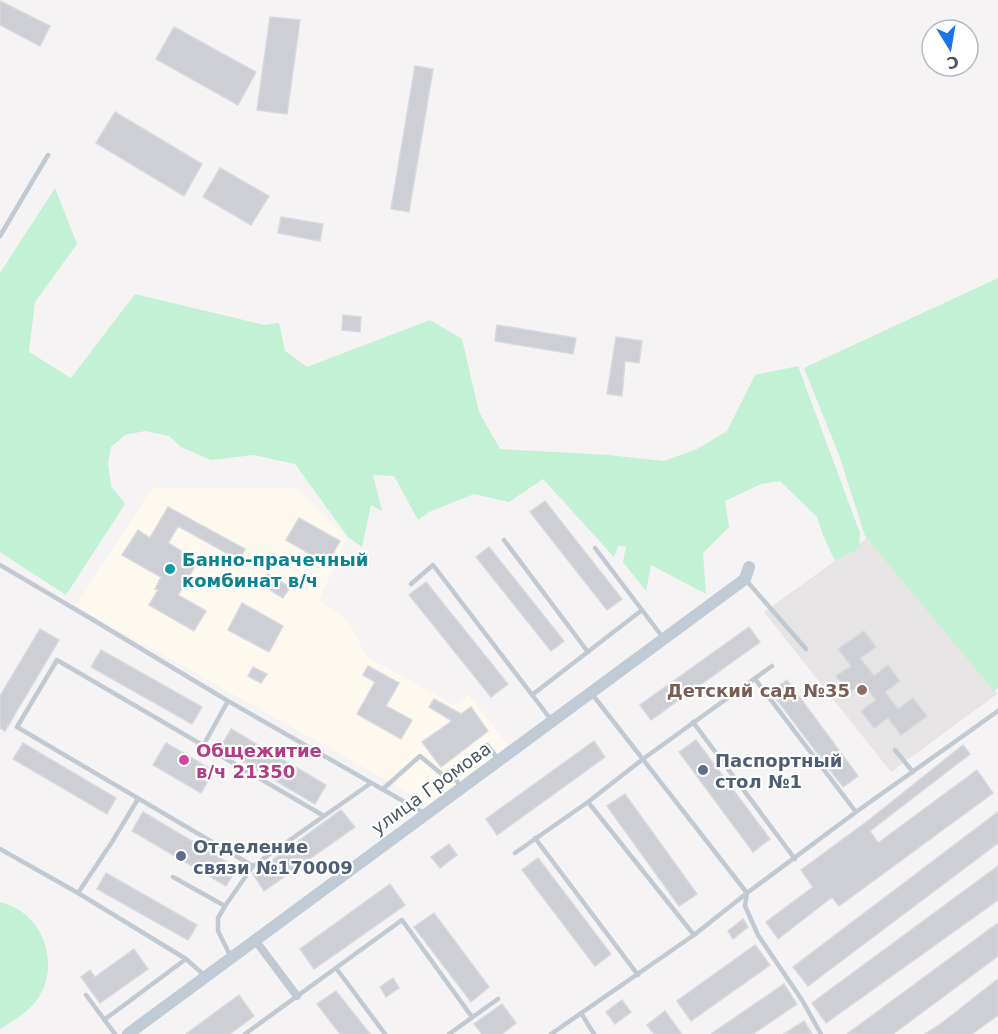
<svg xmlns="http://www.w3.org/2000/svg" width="998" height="1034" viewBox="0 0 998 1034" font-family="'DejaVu Sans',sans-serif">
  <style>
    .commercial { fill: #fdf9ef }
    .education { fill: #e6e4e5 }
    .green { fill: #c3f1d5 }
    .building { fill: #cdcfd5; stroke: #d7d9de; stroke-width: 1.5 }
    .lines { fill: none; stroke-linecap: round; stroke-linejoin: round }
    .lane { stroke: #c1cad2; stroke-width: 4.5 }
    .street { stroke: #c1cad2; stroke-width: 8 }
    .secondary { stroke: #c1cbd6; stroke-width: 12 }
    .culture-dot { fill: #0f9aa8; stroke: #fff; stroke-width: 2 }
    .education-dot { fill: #8d6e63; stroke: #fff; stroke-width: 2 }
    .hotel-dot { fill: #d1479c; stroke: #fff; stroke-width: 2 }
    .service-dot { fill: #5c6f8a; stroke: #fff; stroke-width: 2 }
    .labels { text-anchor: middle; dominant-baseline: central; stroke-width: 4.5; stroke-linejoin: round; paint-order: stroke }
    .culture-label { font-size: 18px; font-weight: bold; fill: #0d838f; stroke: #fff; text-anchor: start }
    .education-label { font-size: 18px; font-weight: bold; fill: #785e54; stroke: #fff; text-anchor: end }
    .hotel-label { font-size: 18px; font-weight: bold; fill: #b23c85; stroke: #fff; text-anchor: start }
    .service-label { font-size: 18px; font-weight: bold; fill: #4e5e75; stroke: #fff; text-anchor: start }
    .street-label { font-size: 18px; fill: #4a5661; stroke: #fff }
  </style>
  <rect width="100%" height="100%" fill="#f5f3f3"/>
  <path class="commercial" d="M152,488H297L347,538L319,600L348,621L367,657L454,705L469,695L508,745L429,804L76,606Z"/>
  <path class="education" d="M875,532L997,694L891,772L764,612Z"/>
  <path class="green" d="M55,188L77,244L35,302L29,352L71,378L135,294L264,325L279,323L285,351L307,367L430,320L462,339L479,412L500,449L608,455L664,461L697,449L727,431L755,375L798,366L860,533L859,548L835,561L823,535L817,517L780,481L761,484L725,501L729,527L703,553L706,594L651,565L646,591L623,562L626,546H618L614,557L543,479L509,502L474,494L429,512L418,520L394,476L373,475L382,511L371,505L362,547L348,537L295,464L254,455L211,460L181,447L169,436L145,431L125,435L111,447L108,464L111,486L125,504L66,595L0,552V273Z
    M998,278V688L994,691L865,536L839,455L804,368Z
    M0,902C43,912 62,964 37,1000C27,1013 13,1021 0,1029Z"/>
  <path class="building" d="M0,1L50,26L40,46L0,25Z
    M270,17L300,20L287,114L257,110Z
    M174,27L256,72L238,105L156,59Z
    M415,66L433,69L409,212L391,209Z
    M115,112L202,164L184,196L96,143Z
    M220,168L269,196L251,225L203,197Z
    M281,217L323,224L320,241L278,233Z
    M343,315L361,317L360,332L342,330Z
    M497,325L576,338L573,354L495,341Z
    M616,337L642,341L639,363L625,361L622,396L607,394Z
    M545,501L622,599L607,610L530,512Z
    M168,507L245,549L239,560L178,526L168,543L198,561L178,595L206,611L194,631L149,605L158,590L155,589L161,577L122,555L138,530L150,538Z
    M299,518L340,541L327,564L286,540Z
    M489,547L564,641L551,651L476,557Z
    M268,574L290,587L283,598L262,585Z
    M426,582L508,684L491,697L409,595Z
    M242,603L283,626L269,652L228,630Z
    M749,627L760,642L651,720L640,705Z
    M40,629L59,640L5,731L0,728V696Z
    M864,631L876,647L860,658L874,676L888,665L900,681L885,692L898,709L913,698L927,716L901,735L888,718L874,728L861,711L876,700L863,683L848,694L836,676L851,666L838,649Z
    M101,650L202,707L192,724L91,667Z
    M368,666L399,683L386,706L412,720L401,739L357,714L375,682L363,675Z
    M253,667L267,674L261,683L248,676Z
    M787,680L858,776L843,787L771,692Z
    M434,699L461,714L471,707L488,731L441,767L422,742L452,721L429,707Z
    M231,729L326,785L315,804L220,748Z
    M696,740L770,839L753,852L679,752Z
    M594,741L605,757L497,835L486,819Z
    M23,743L116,798L107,814L13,759Z
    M166,743L214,771L201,793L153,765Z
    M963,745L970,754L870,831L878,843L977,770L993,793L839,906L832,897L778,939L766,922L813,887L801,870L869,820Z
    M625,794L697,894L679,906L607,806Z
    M341,810L355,827L264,891L253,874Z
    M143,812L237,868L226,886L132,831Z
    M998,812V843L808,986L793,967Z
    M449,844L457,855L440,868L431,857Z
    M538,858L611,954L595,966L522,870Z
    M998,866V900L826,1023L812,1003Z
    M106,873L197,925L188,940L97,889Z
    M390,884L405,905L314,969L300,949Z
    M434,913L489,987L471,1002L414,927Z
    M743,919L748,927L733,939L728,931Z
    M998,923V956L893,1034H847Z
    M755,945L770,965L691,1021L677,1001Z
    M134,949L148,969L100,1003L81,977L90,970L95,977Z
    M393,978L399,988L386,997L380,987Z
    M998,979V1015L972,1034H925L942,1023Z
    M784,984L797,1004L753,1034H711Z
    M336,991L370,1034H340L317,1004Z
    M239,995L254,1016L230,1034H186Z
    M622,1000L631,1012L615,1024L606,1012Z
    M502,1004L516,1023L502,1034H482L474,1024Z
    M665,1011L681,1033V1034H654L647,1025Z
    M804,1021L812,1034H784Z"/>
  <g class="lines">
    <path class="lane" d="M0,236L48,155
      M504,540L588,652
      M595,548L664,639
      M0,565L90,618L228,701L424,813
      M745,579L806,649
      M411,584L433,565L552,721
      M755,679L856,812
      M592,694L747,893L745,906L758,935L802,1000L821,1034
      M532,695L642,610
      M693,722L795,859
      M203,746L228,701
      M895,750L913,772
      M461,787L450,771L487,745L499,760
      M383,789L420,756L444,776L450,771
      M588,802L694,935
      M535,838L638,975
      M0,849L78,893L186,959L204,975
      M515,853L588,802L643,759L772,666
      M253,866L371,783
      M173,877L225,906
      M78,893L112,842L138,799
      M231,957L218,931V918L225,906L253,866L17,727L57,660L324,816
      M336,968L385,1034
      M86,995L115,1034
      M581,1013L594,1034
      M104,1020L186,959
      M245,1034L402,920L472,1017
      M449,1034L498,999
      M551,1034L694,935L747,893L856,812L998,711"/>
    <path class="street" d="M255,940L297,996"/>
    <path class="secondary" d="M128,1034L745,579L749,567"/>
  </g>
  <circle class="culture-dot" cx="170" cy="569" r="6"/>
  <circle class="education-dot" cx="862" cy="690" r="6"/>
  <circle class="hotel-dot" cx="184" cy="760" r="6"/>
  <g class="service-dot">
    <circle cx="703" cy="770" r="6"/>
    <circle cx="181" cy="856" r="6"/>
  </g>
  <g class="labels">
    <g class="culture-label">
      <text x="182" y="559">Банно-прачечный<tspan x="182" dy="21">комбинат в/ч</tspan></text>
    </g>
    <g class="education-label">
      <text x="850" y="690">Детский сад №35</text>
    </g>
    <g class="hotel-label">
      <text x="196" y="750">Общежитие<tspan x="196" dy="21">в/ч 21350</tspan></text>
    </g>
    <g class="service-label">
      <text x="715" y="760">Паспортный<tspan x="715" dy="21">стол №1</tspan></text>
      <text x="193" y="846">Отделение<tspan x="193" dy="21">связи №170009</tspan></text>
    </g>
    <g class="street-label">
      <text transform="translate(431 788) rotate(-36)">улица Громова</text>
    </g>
  </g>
  <g transform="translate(950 48) rotate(169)"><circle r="28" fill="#ffffff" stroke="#b7bbc0" stroke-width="1.5"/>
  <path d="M0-4.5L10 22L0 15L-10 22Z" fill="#1a73e8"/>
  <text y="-9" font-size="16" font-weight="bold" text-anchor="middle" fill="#4a5661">С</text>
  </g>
</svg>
